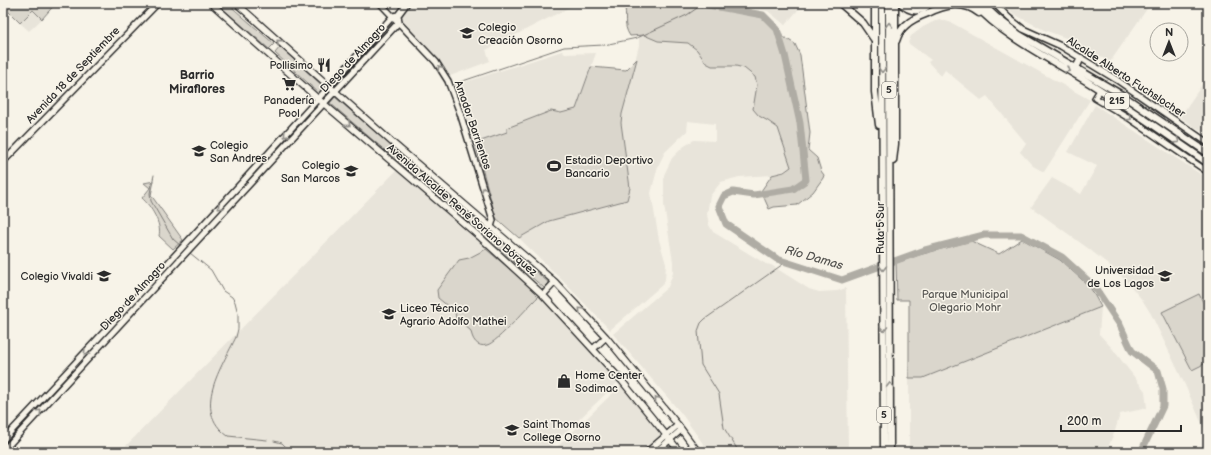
<svg xmlns="http://www.w3.org/2000/svg" width="1211" height="455" viewBox="0 0 1211 455" font-family="'Balsamiq Sans',sans-serif">
  <style>
    .built { fill: #e8e4da }
    .green { fill: #dad6cc; stroke: #82807c }
    .lines { fill: none; stroke-linecap: round; stroke-linejoin: round }
    .stream { stroke: #7a7874; stroke-width: 1 }
    .river { stroke: #afaca4; stroke-width: 7 }
    .secondary-casing { stroke: #2b2b2b; stroke-width: 8 }
    .primary-casing { stroke: #2b2b2b; stroke-width: 8 }
    .highway-casing { stroke: #2b2b2b; stroke-width: 9 }
    .secondary { stroke: #f7f3e8; stroke-width: 5 }
    .primary { stroke: #f7f3e8; stroke-width: 5.5 }
    .highway { stroke: #f7f3e8; stroke-width: 6 }
    .oneway { stroke: #918f8a }
    .labels { text-anchor: middle; dominant-baseline: central; stroke-width: 3; stroke-linejoin: round; paint-order: stroke }
    .shield { fill: #f7f3e8; stroke: #686764; stroke-width: 1 }
    .shield-label { font-size: 10px; font-weight: bold; fill: #2b2b2b }
    .poi-label { font-size: 11px; fill: #2b2b2b; stroke: #f7f3e8; text-anchor: start }
    .street-label { font-size: 11px; fill: #2b2b2b; stroke: #f7f3e8 }
    .park-label { font-size: 11px; fill: #575653; stroke: #f7f3e8 }
    .neighbourhood-label { font-size: 12px; font-weight: bold; fill: #2b2b2b; stroke: #f7f3e8 }
    .water-label { font-size: 12px; font-style: italic; fill: #53524f; stroke: #f7f3e8 }
  </style>
  <rect width="100%" height="100%" fill="#f7f3e8"/>
  <filter id="ink" filterUnits="userSpaceOnUse"><feTurbulence type="fractalNoise" baseFrequency=".025" numOctaves="2"/><feDisplacementMap in="SourceGraphic" scale="8" xChannelSelector="R" yChannelSelector="G"/><feConvolveMatrix kernelMatrix="1 2 1 2 8 2 1 2 1" color-interpolation-filters="sRGB"/></filter>
  <g filter="url(#ink)">
    <path class="built" d="M408,3H578L486,50L490,61L450,76L439,60L399,16Z
      M639,3L759,24L791,168L772,175L739,177L721,182L710,196L707,214L709,225L713,232L766,264L771,265L809,289L819,292L837,291L846,288L848,452H709L681,413L613,334L668,287L673,273V262L664,205V175L672,158L683,147L694,140L715,141V124L688,121L687,131L665,152L658,166L651,193L659,240L666,264L665,280L662,285L610,330L560,278L519,238L549,221L627,200L630,188L621,123L622,114L639,45Z
      M717,3H804L785,25L768,11Z
      M1004,3H1151L1110,62L1066,38L1044,30L1012,13Z
      M33,10L42,19L29,31L20,23Z
      M939,19L952,23L1090,100L1044,172L1033,166L1020,152L1026,143L987,96L981,100L945,70L941,76L928,62L931,60L908,43L911,36L923,27Z
      M562,51L565,54L596,53L576,109L507,129L508,132L475,143L456,85Z
      M1208,76V136L1180,117Z
      M1095,105L1208,179V438L1185,385L1151,314L1143,301L1129,284L1113,268L1089,249L1031,207L1052,178L1081,194L1097,166L1068,152Z
      M397,170L540,295L590,349L618,382L545,452H120Z
      M1101,307L1099,334L1112,348L1145,391L1147,408L1120,414L1115,431L1106,452H909V378H923Z
      M621,385L662,433L641,452H552Z"/>
    <path class="green" d="M3,3H56L42,19L33,10L20,23L3,6Z
      M224,3H227L274,44L269,49L221,7Z
      M624,3H710L716,8L746,11L765,19L777,29L782,36L795,44L800,55L810,133L808,150L817,158L821,171L824,175L823,178L813,192L797,205L774,207L769,209L761,191L772,175L784,172L791,167L778,128L768,121L759,116L753,109L757,85L755,77L744,68L736,66H712L706,63L697,50L688,43L658,41L644,35L630,36C622,24 628,17 624,3Z
      M391,22L393,25L335,88L333,86Z
      M280,47L325,88L320,94L275,53Z
      M637,59L622,114L621,123L630,188L627,200L549,221L519,238L496,218L475,143L507,132V128L551,111L561,113L576,109L591,67L626,70Z
      M335,97L549,283L544,288L330,103Z
      M154,181L151,195L183,240L173,249L159,236C162,224 151,206 142,198L150,188L144,183Z
      M246,181L248,184L118,324L116,323Z
      M1022,239L1060,260L1090,287L1101,307L923,378H909V300H897L896,263L919,255L971,241L999,254Z
      M486,249L540,295C530,304 497,343 487,345C477,348 472,339 471,331L456,318L455,312L438,298L437,290L459,260L469,258Z
      M1199,294L1208,312V362L1192,370L1162,312Z"/>
    <g class="lines">
      <path class="stream" d="M454,84L564,47L604,45L637,38L687,15L703,4
        M154,175L150,193L151,201L173,239L181,246
        M190,253L211,270L223,291L232,297L235,302L238,314V329L236,337C222,367 191,410 228,436L267,440
        M274,441L282,443L291,452
        M739,452L724,428L719,394L701,365L698,331L701,323L705,319L786,262"/>
      <path class="river" d="M697,3L763,15L777,29L785,55L800,123L806,180L793,189L754,195L733,192L724,196L719,206L726,224L777,259L842,280L925,250L984,235H1021L1062,257L1094,286L1120,325L1132,351L1158,371L1163,389V406L1141,452"/>
      <defs>
        <path id="secondary" d="M380,3L436,62L448,81L460,113L493,220L491,227
          M994,3L1009,18L1023,29L1061,46L1117,80L1208,143
          M398,15L407,3
          M1100,90L1095,98L1129,118L1208,172
          M3,162L158,3
          M3,440C135,300 264,159 393,16L398,15
          M3,451L399,22L398,15
          M647,452L678,425
          M656,452L681,430"/>
        <path id="primary" d="M211,3L316,97L481,238L543,295L622,381L680,452
          M236,3L394,144L555,282L606,337L678,425L698,452
          M543,295L555,282
          M593,349L606,337"/>
        <path id="highway" d="M840,3L863,23L874,39
          M875,3V92L879,125
          M882,3L884,452
          M889,3L890,452
          M901,3C910,13 922,13 930,3
          M973,3C1006,39 1051,59 1091,84C1131,109 1169,136 1208,163
          M981,3L997,18L1018,34L1122,95L1208,153
          M896,41C898,35 901,29 906,25C912,19 920,16 928,13C945,5 963,0 979,13
          M1076,68L1081,58
          M893,161L895,144V3"/>
      </defs>
      <use href="#secondary" class="secondary-casing"/>
      <use href="#primary" class="primary-casing"/>
      <use href="#highway" class="highway-casing"/>
      <use href="#secondary" class="secondary"/>
      <use href="#primary" class="primary"/>
      <use href="#highway" class="highway"/>
    </g>
    <defs><path id="oneway-chevron" d="M-2-3.5L2.5 0L-2 3.5" fill="none" stroke-width="1.6" stroke-linecap="round" stroke-linejoin="round"/></defs>
    <g class="oneway">
      <use href="#oneway-chevron" transform="translate(889 25) rotate(-90)"/>
      <use href="#oneway-chevron" transform="translate(279 42) rotate(-138)"/>
      <use href="#oneway-chevron" transform="translate(440 68) rotate(-122)"/>
      <use href="#oneway-chevron" transform="translate(882 70) rotate(90)"/>
      <use href="#oneway-chevron" transform="translate(1068 70) rotate(30)"/>
      <use href="#oneway-chevron" transform="translate(1129 118) rotate(32)"/>
      <use href="#oneway-chevron" transform="translate(348 124) rotate(41)"/>
      <use href="#oneway-chevron" transform="translate(286 135) rotate(132)"/>
      <use href="#oneway-chevron" transform="translate(1177 141) rotate(34)"/>
      <use href="#oneway-chevron" transform="translate(484 190) rotate(-107)"/>
      <use href="#oneway-chevron" transform="translate(220 207) rotate(133)"/>
      <use href="#oneway-chevron" transform="translate(883 268) rotate(90)"/>
      <use href="#oneway-chevron" transform="translate(581 310) rotate(-133)"/>
      <use href="#oneway-chevron" transform="translate(884 329) rotate(90)"/>
      <use href="#oneway-chevron" transform="translate(86 353) rotate(133)"/>
      <use href="#oneway-chevron" transform="translate(890 385) rotate(-90)"/>
      <use href="#oneway-chevron" transform="translate(657 399) rotate(-129)"/>
      <use href="#oneway-chevron" transform="translate(39 412) rotate(-47)"/>
    </g>
  </g>
  <defs>
    <symbol id="school-bare" viewBox="-9 -9 18 18"><path d="M0-5L7-2L0 1L-7-2ZM-4 1L0 2.5L4 1V4Q0 6-4 4Z" fill="#2b2b2b" stroke="#f7f3e8" stroke-width="2.5" paint-order="stroke"/></symbol>
    <symbol id="restaurant-bare" viewBox="-9 -9 18 18"><path d="M-5-6h1v4h1v-4h1v4h1v-4h1v5L-1.5 .5V6h-2V.5L-5-1ZM5-6V6H3V1.5H1.5Q1.5-4 5-6Z" fill="#2b2b2b" stroke="#f7f3e8" stroke-width="2.5" paint-order="stroke"/></symbol>
    <symbol id="supermarket-bare" viewBox="-9 -9 18 18"><path d="M-6-5.5h2.5l.6 2H6L4.5 2H-2.5L-4.4-4H-6ZM-1.5 3.2a1.3 1.3 0 1 0 .1 0ZM3 3.2a1.3 1.3 0 1 0 .1 0Z" fill="#2b2b2b" stroke="#f7f3e8" stroke-width="2.5" paint-order="stroke"/></symbol>
    <symbol id="stadium-bare" viewBox="-9 -9 18 18"><path d="M0-5a6.5 5 0 1 0 0 10a6.5 5 0 1 0 0-10ZM-3.5-1.8h7v3.6h-7Z" fill="#2b2b2b" stroke="#f7f3e8" stroke-width="2.5" paint-order="stroke"/></symbol>
    <symbol id="university-bare" viewBox="-9 -9 18 18"><path d="M0-5L7-2L0 1L-7-2ZM-4 1L0 2.5L4 1V4Q0 6-4 4Z" fill="#2b2b2b" stroke="#f7f3e8" stroke-width="2.5" paint-order="stroke"/></symbol>
    <symbol id="shop-bare" viewBox="-9 -9 18 18"><path d="M-5-2.5h2.3a2.7 3.5 0 0 1 5.4 0H5L5.5 6h-11ZM-1.5-2.5h3a1.5 2.3 0 0 0-3 0Z" fill="#2b2b2b" stroke="#f7f3e8" stroke-width="2.5" paint-order="stroke"/></symbol>
  </defs>
  <g fill-rule="evenodd">
    <use href="#school-bare" x="457" y="23" width="20" height="20"/>
    <use href="#restaurant-bare" x="314" y="55" width="20" height="20"/>
    <use href="#supermarket-bare" x="279" y="74" width="20" height="20"/>
    <use href="#school-bare" x="189" y="141" width="20" height="20"/>
    <use href="#stadium-bare" x="544" y="156" width="20" height="20"/>
    <use href="#school-bare" x="341" y="161" width="20" height="20"/>
    <use href="#school-bare" x="94" y="266" width="20" height="20"/>
    <use href="#university-bare" x="1155" y="266" width="20" height="20"/>
    <use href="#school-bare" x="379" y="304" width="20" height="20"/>
    <use href="#shop-bare" x="554" y="371" width="20" height="20"/>
    <use href="#school-bare" x="502" y="420" width="20" height="20"/>
  </g>
  <g class="labels">
    <g class="shield">
      <rect x="882" y="82" width="14" height="16" rx="3"/>
      <rect x="1105" y="93" width="24" height="16" rx="3"/>
      <rect x="877" y="407" width="14" height="16" rx="3"/>
    </g>
    <g class="shield-label">
      <text x="889" y="90">5</text>
      <text x="1117" y="101">215</text>
      <text x="884" y="415">5</text>
    </g>
    <g class="poi-label">
      <text x="478" y="27">Colegio<tspan x="478" dy="13">Creación Osorno</tspan></text>
      <text x="313" y="65" text-anchor="end">Pollisimo</text>
      <text x="289" y="100" text-anchor="middle">Panadería<tspan x="289" dy="13">Pool</tspan></text>
      <text x="210" y="145">Colegio<tspan x="210" dy="13">San Andres</tspan></text>
      <text x="565" y="160">Estadio Deportivo<tspan x="565" dy="13">Bancario</tspan></text>
      <text x="340" y="165" text-anchor="end">Colegio<tspan x="340" dy="13">San Marcos</tspan></text>
      <text x="1154" y="270" text-anchor="end">Universidad<tspan x="1154" dy="13">de Los Lagos</tspan></text>
      <text x="93" y="276" text-anchor="end">Colegio Vivaldi</text>
      <text x="400" y="308">Liceo Técnico<tspan x="400" dy="13">Agrario Adolfo Mathei</tspan></text>
      <text x="575" y="375">Home Center<tspan x="575" dy="13">Sodimac</tspan></text>
      <text x="523" y="424">Saint Thomas<tspan x="523" dy="13">College Osorno</tspan></text>
    </g>
    <g class="street-label">
      <text transform="translate(353 58) rotate(-47)">Diego de Almagro</text>
      <text transform="translate(73 75) rotate(-46)">Avenida 18 de Septiembre</text>
      <text transform="translate(1126 77) rotate(33)">Alcalde Alberto Fuchslocher</text>
      <text transform="translate(473 125) rotate(71)">Amador Barrientos</text>
      <text transform="translate(462 210) rotate(41)">Avenida Alcalde René Soriano Bórquez</text>
      <text transform="translate(880 228) rotate(-90)">Ruta 5 Sur</text>
      <text transform="translate(133 296) rotate(-47)">Diego de Almagro</text>
    </g>
    <g class="park-label">
      <text x="965" y="294">Parque Municipal<tspan x="965" dy="13">Olegario Mohr</tspan></text>
    </g>
    <g class="neighbourhood-label">
      <text x="197" y="75">Barrio<tspan x="197" dy="14">Miraflores</tspan></text>
    </g>
    <g class="water-label">
      <text transform="translate(814 258) rotate(16)">Río Damas</text>
    </g>
  </g>
  <rect width="1211" height="455" fill="none" stroke="#f7f3e8" stroke-width="16"/>
  <rect x="8" y="8" width="1195" height="439" fill="none" stroke="#2b2b2b" stroke-width="1.5" filter="url(#ink)"/>
  <g transform="translate(1169 42)"><circle r="19" fill="#f7f3e8" stroke="#a5a39c"/>
  <path d="M0-3L7 15L0 10L-7 15Z" fill="#2b2b2b"/>
  <text y="-6" font-size="11" font-weight="bold" text-anchor="middle" fill="#2b2b2b">N</text>
  </g>
  <path d="M1061 425v6h120v-6" fill="none" stroke="#2b2b2b" stroke-width="2"/>
  <text x="1067" y="425" font-size="12" fill="#2b2b2b" stroke="#f7f3e8" stroke-width="3" paint-order="stroke">200 m</text>
</svg>
